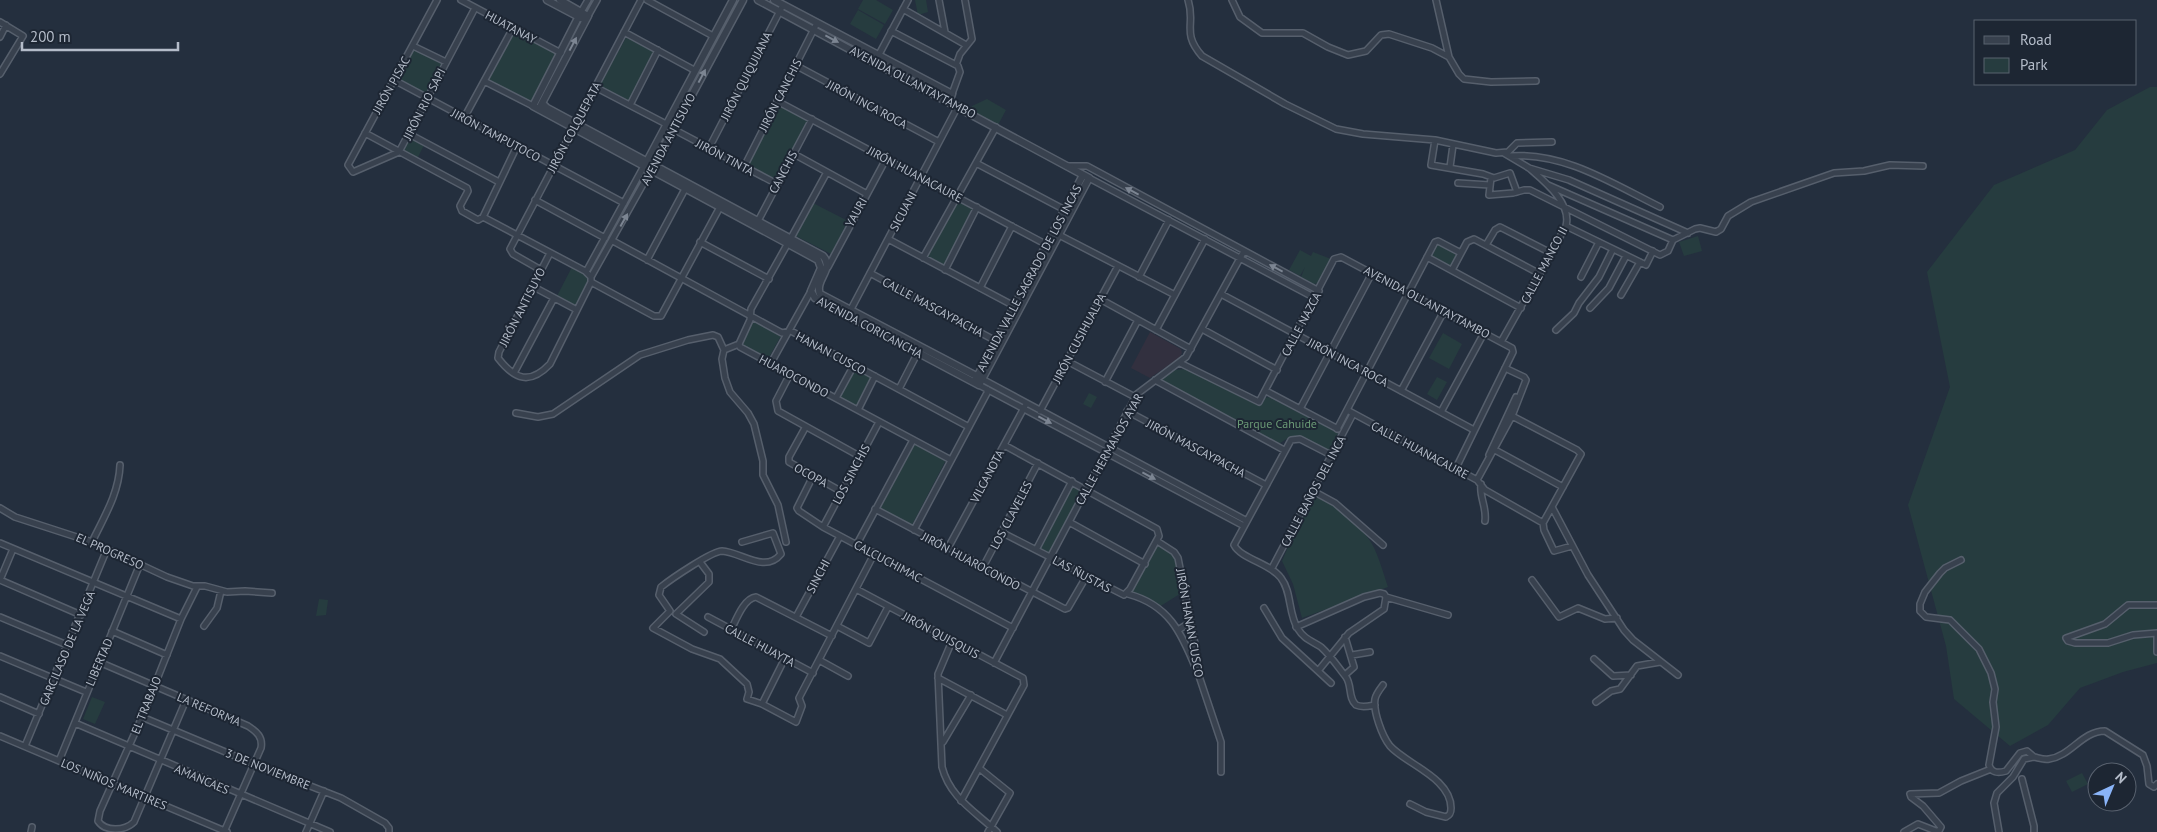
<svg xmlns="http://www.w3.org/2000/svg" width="2157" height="832" viewBox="0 0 2157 832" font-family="'PT Sans',sans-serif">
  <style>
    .medical { fill: #32303f }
    .green { fill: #263c3f }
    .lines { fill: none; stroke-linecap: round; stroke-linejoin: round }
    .minor-casing { stroke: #565f6c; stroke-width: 8 }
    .tertiary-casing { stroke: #565f6c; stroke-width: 9 }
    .minor { stroke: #38414e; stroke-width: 5 }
    .tertiary { stroke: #38414e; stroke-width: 6 }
    .oneway { fill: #7c8592 }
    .labels { text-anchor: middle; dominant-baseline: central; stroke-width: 4; stroke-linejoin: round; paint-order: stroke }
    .street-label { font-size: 12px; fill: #b4bcc9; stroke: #1d2633 }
    .park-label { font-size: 12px; fill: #6b9a76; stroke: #1d2633 }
  </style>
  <rect width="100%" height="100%" fill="#242f3e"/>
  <path class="medical" d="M1150,332L1181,349L1182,353L1179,358L1150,378L1131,368Z"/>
  <path class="green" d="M863,0H876L893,10L885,24L858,9Z
    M915,0H926L928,12L918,15Z
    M858,10L884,25L876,39L850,24Z
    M514,31L558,54L532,103L488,80Z
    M627,36L656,51L629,102L599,86Z
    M414,49L442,64L426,95L398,80Z
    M2150,87H2157V663L2123,672L2080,688L2048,725L2010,746L1954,699L1946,646L1908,505L1950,387L1927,272L1994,185L2075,150L2107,110Z
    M987,99L1006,110L998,125L970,110L972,106Z
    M778,102L810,120L776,183L745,166Z
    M410,137L424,145L417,159L402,151Z
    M957,199L978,211L948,269L925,257Z
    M813,203L848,221L831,254L796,236Z
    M1698,236L1702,251L1684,256L1679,242Z
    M1438,244L1454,253L1456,256L1450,266L1432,256Z
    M1300,250L1311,256L1313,252L1331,259L1318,283L1314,284L1301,277L1305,267L1300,276L1289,270Z
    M572,267L585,274L589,282L578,303L574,305L557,296Z
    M755,319L782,334L768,359L744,346L742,343Z
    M1443,333L1462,344L1449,369L1429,358Z
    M855,368L873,377L857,407L839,397Z
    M1186,369L1259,406L1265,398L1269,397L1338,433L1329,451L1299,436L1288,438L1277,445L1162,382L1163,377L1175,370Z
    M1437,377L1447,382L1437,400L1427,394Z
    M1089,393L1097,397L1091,408L1083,404Z
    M915,444L946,460L912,525L880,509Z
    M1073,484L1084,490L1050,555L1038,549Z
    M1316,495C1335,506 1367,529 1375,550C1380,561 1384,575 1388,587L1302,618L1293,584L1282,561L1296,529Z
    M1158,544L1176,558L1183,592L1159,607L1132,591Z
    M319,599L328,600L326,615L316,616Z
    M92,697L105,702L95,724L83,719Z
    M2082,773L2088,784L2072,792L2066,781Z"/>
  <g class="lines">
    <defs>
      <path id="minor" d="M437,0L348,165L353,172L399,152L475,8
        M461,0L561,53
        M647,0L713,36
        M939,0L945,32
        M1188,0C1196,24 1181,32 1202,56L1285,104L1336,129L1363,134L1435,140L1496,153L1508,152L1517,143L1552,142
        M1232,0L1240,17L1262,33H1303L1328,47L1348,55L1366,51L1381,35L1389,34L1432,48L1449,57
        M1436,0L1449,57L1459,74L1464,79L1491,82L1536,81
        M903,9L966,45
        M581,12L588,0
        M588,16L597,0
        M0,22L23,36L0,74
        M891,31L958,66L960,72L952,94
        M624,32L694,70
        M0,37L6,25
        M413,46L446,62
        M875,62L908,0
        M795,65L939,142
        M956,65L960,54L972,39L965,0
        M394,80L624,203
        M484,81L533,106
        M595,87L666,124
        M777,101L1049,246
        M630,105L658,50
        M464,118L513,28
        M673,129L777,184
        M365,133L467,188L468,191L460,206L462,211L478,220L483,217L585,271L591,277V282
        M409,134L499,182
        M1435,140L1431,165L1483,174L1494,178L1510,173L1517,192
        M709,148L783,5
        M1504,153L1529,168L1569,180L1688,233
        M794,154L867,194
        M1510,156C1565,152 1613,184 1660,207
        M976,163L1065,210
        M1067,166H1087L1319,291
        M744,167L817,23
        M1450,167L1453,145
        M1089,178L1315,298
        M1491,178L1489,195L1513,193L1524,190H1530L1660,255L1668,251L1673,240
        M1458,183L1490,185
        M1548,185L1673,240L1695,229L1700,228L1716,232L1721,229L1728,216L1751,202L1834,173L1864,171L1890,165L1923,166
        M535,200L605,238
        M483,217L517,146
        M757,223L812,119
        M1566,226L1646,265L1653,251
        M1059,235L1175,295
        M791,238L827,172
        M888,239L1018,308
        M613,241L782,333L791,331L969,427
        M700,242L769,279
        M788,243L751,309L750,320L739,344L740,347L951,460
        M1486,245L1495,230L1500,227L1551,253
        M550,253L499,352L498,358C515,380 530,385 550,364L591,282
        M1427,257L1521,308
        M923,258L996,127
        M647,260L685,189
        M828,267L886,159
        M541,270L513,254L510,249L641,0
        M945,270L977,207
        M1452,270L1467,242L1474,239L1540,274
        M586,272L644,166
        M870,273L996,341
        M591,277L651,170
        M1139,277L1169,220
        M1581,277L1599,242
        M591,282L654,316H661L720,207
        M532,286L577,310
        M980,288L1012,226
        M1221,294L1474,430
        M1621,295L1640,262
        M1100,299L1191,349
        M1590,308L1609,288L1626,256
        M849,313L958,106
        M1202,329L1277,370
        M1156,330L1205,239
        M1556,330L1574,313L1579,303L1599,277L1613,249
        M1501,342L1566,226C1572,203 1544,181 1529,168
        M724,350L722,359L725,378L730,392L748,413L754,424L763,461V475L778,505L786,542
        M1067,361L1135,397
        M771,363L811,291
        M1180,363L1259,402L1334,259L1341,257L1512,348L1513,352L1456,468
        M514,373L554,298
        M790,374L776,401L778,411L861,457
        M982,379L1247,521
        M1155,380L1284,450
        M1105,382L1138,320
        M979,385L1244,526
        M899,389L918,352
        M1266,391L1338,429
        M1401,391L1444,311
        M836,398L854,365
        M1300,409L1372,273
        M858,410L875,376
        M1347,410L1477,480L1485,490L1543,523
        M1040,411L1118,266
        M1127,411L1266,485
        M1441,412L1484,333
        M516,413L538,417L553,414L640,355L688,340L713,335L718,337L724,350L739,344
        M1512,416L1577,450L1581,454L1543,523
        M805,428L789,457V462L842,492
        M1337,429L1435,242L1438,241L1461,253
        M1495,450L1563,487
        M1331,455L1300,439L1291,440L1234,545C1241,559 1270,563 1281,578C1292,592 1288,614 1298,629C1304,639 1312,641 1321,647C1331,656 1338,667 1346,677C1352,685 1348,698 1356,705C1362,708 1369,706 1375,705
        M1489,455L1516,397
        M813,476L797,508L799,511L823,527L1013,628
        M1477,480L1512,416L1526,380L1524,377L1505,368
        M1481,484C1479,497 1487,507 1485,521
        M1313,491L1335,503L1383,545
        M1552,507L1588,575L1624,630L1633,640L1678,675
        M0,508L15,517L92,542L167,577L193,586H205L227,592L245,591L272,593
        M875,509L1065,609L1068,608L1086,577
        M1069,522L1145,564
        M1543,523L1544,530L1554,551L1572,546
        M823,527L879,422
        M914,530L987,393V389
        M1001,532L1124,595L1130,589L1159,536L1157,529L1004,445
        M1157,541L1174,552L1178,558L1195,644L1199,676L1221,742V772
        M92,542C104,517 119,493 120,465
        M742,542L773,533L781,554C765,574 741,552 722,551C712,551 671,579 661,587L659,595L670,611L653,628L692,649L720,659L747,684L749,692L747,699L762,704L796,722L802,706L799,698L873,556V552
        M0,543L181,619
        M857,544L913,440
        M948,548L1025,406
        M1036,550L1072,481
        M1961,560L1945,568L1940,573L1925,592L1920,604V611L1926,617L1950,620L1979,649L1991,673L1995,689L1993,702L1996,727L1989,765C1992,774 1999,773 2006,771L2020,753L2027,751L2034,757L2024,759L2013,777L1997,793L1994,803L1999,832
        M700,562L709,574V582L676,614L704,632
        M983,567L1038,463
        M1272,568L1353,414
        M0,580L81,615
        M0,580L13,549
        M1532,580L1559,617L1578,608L1605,619L1617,618
        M856,589L1023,678L1024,685L961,801
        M1128,594C1169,605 1181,632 1196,669
        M2157,605H2128L2105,624L2066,638L2068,641L2075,643H2108L2133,635L2157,633
        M1264,608L1282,638L1318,671L1349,633L1384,609L1386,597
        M0,617L67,645
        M708,617L813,673
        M796,617L840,536
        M204,626L217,608L221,591
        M837,626L869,643L888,607
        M1296,627L1364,597L1380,593L1384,594L1386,597L1448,615
        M731,630C736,620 744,598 756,597L832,636
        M1178,630L1191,622
        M112,631L167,655
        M2157,636V652
        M952,641L938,674L942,767C950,798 975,811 997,832
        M1352,655L1370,652
        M0,656L86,692
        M1594,659L1613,676L1631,675
        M819,660L848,676
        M99,662L248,726C257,732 263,737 261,748L224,832
        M994,663L1137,394L1186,357L1244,251
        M1318,671L1331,683
        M1345,675L1354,667L1345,637
        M938,678L1007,715
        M1383,685C1380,689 1376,694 1375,699C1373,711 1382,736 1390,746C1406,764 1451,778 1451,808C1451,813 1450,815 1446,817L1426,812L1410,804
        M0,697L39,714
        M186,700L134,822C125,831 105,832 98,821L100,811L142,717L181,619L197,587
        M1596,702L1611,691L1620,689L1637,666L1660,662
        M762,704L785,658
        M142,717L254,764L341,798L385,823L389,828V832
        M75,723L330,832
        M0,736L227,832
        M943,742L971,695
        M25,746L107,549
        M2034,757C2039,758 2044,760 2049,759C2071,756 2082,731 2105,731L2143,755L2147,766L2149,784L2154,787L2157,784
        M59,761L140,564
        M979,768L1010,793L988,832
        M2022,779L2034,826V832
        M31,832L32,827
        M306,832L324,791
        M1904,832L1918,824L1936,831H1939L1941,827L1923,806L1911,797L1910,794L1939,793L1961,781L1991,769"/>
      <path id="tertiary" d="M547,0L581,18
        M774,0L952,94L949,102
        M581,12L533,106L818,260L821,268L811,291L815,298L979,385L1089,178L758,0
        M542,103L547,108L823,256C835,269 814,280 820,294L982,379
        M541,105L588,16L560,0
        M645,165L733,0
        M652,169L743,0
        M976,379L1083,175"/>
    </defs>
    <use href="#minor" class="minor-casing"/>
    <use href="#tertiary" class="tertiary-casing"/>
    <use href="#minor" class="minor"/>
    <use href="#tertiary" class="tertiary"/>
  </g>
  <defs><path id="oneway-solid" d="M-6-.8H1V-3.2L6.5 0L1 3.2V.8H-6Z" transform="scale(1.25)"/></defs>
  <g class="oneway">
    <use href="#oneway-solid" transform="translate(832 39) rotate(28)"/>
    <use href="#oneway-solid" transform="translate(573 44) rotate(-62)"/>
    <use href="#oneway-solid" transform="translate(702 76) rotate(-62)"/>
    <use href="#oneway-solid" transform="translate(1132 191) rotate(-152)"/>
    <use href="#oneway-solid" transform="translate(624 220) rotate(-61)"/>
    <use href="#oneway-solid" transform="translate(1276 268) rotate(-152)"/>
    <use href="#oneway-solid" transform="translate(1045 420) rotate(28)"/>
    <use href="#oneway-solid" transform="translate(1149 476) rotate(28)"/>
  </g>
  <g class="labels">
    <g class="street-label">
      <text transform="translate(511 27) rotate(28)">HUATANAY</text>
      <text transform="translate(746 76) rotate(-63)">JIRÓN QUIQUIJANA</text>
      <text transform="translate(913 82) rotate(28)">AVENIDA OLLANTAYTAMBO</text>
      <text transform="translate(391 85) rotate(-61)">JIRÓN PISAC</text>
      <text transform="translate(780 95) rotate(-63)">JIRÓN CANCHIS</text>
      <text transform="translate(424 104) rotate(-63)">JIRÓN RIO SAPI</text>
      <text transform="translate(867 104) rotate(28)">JIRÓN INCA ROCA</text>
      <text transform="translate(574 127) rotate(-62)">JIRÓN COLQUEPATA</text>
      <text transform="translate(496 135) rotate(28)">JIRÓN TAMPUTOCO</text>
      <text transform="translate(668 139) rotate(-62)">AVENIDA ANTISUYO</text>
      <text transform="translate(725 157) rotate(28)">JIRÓN TINTA</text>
      <text transform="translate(783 172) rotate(-62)">CANCHIS</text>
      <text transform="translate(915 174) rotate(28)">JIRÓN HUANACAURE</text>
      <text transform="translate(903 211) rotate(-62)">SICUANI</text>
      <text transform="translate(856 212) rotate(-61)">YAURI</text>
      <text transform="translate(1544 265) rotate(-62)">CALLE MANCO II</text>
      <text transform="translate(1029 278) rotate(-62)">AVENIDA VALLE SAGRADO DE LOS INCAS</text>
      <text transform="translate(1427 302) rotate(28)">AVENIDA OLLANTAYTAMBO</text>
      <text transform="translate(522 307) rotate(-63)">JIRÓN ANTISUYO</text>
      <text transform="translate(933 307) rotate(28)">CALLE MASCAYPACHA</text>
      <text transform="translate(1301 324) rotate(-62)">CALLE NAZCA</text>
      <text transform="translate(870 327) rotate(28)">AVENIDA CORICANCHA</text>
      <text transform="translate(1079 338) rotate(-62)">JIRÓN CUSIHUALPA</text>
      <text transform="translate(831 353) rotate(28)">HANAN CUSCO</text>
      <text transform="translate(1348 362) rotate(28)">JIRÓN INCA ROCA</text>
      <text transform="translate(794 376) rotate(28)">HUAROCONDO</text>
      <text transform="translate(1196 448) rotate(28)">JIRÓN MASCAYPACHA</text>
      <text transform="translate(1109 449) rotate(-61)">CALLE HERMANOS AYAR</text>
      <text transform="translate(1420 450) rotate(28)">CALLE HUANACAURE</text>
      <text transform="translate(851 474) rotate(-62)">LOS SINCHIS</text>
      <text transform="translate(811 475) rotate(29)">OCOPA</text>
      <text transform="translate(987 476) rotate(-62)">VILCANOTA</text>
      <text transform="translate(1313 491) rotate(-62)">CALLE BAÑOS DEL INCA</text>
      <text transform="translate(1011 515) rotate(-62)">LOS CLAVELES</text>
      <text transform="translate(110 551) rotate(24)">EL PROGRESO</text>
      <text transform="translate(888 561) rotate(28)">CALCUCHIMAC</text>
      <text transform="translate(971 561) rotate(28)">JIRÓN HUAROCONDO</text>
      <text transform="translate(1082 574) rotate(28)">LAS ÑUSTAS</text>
      <text transform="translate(818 576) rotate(-62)">SINCHI</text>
      <text transform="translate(1190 623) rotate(80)">JIRÓN HANAN CUSCO</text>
      <text transform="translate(941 635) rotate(28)">JIRÓN QUISQUIS</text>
      <text transform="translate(760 645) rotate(28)">CALLE HUAYTA</text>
      <text transform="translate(67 648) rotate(-67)">GARCILASO DE LA VEGA</text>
      <text transform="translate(99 662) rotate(-67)">LIBERTAD</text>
      <text transform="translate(146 705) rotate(-68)">EL TRABAJO</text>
      <text transform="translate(209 709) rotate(23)">LA REFORMA</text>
      <text transform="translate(268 769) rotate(22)">3 DE NOVIEMBRE</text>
      <text transform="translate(202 779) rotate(23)">AMANCAES</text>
      <text transform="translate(114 784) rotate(23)">LOS NIÑOS MARTIRES</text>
    </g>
    <g class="park-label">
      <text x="1277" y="423">Parque Cahuide</text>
    </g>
  </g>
  <rect x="1974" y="20" width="162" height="65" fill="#1d2633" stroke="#59626f"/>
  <rect x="1984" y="36" width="25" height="8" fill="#38414e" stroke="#59626f"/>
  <text x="2020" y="45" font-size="15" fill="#b4bcc9">Road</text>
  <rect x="1984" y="58" width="25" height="15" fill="#263c3f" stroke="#59626f"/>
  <text x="2020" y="70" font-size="15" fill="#b4bcc9">Park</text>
  <g transform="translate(2112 787) rotate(44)"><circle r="24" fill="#1d2633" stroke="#59626f"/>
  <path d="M0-4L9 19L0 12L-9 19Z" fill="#8ab4f8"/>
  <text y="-8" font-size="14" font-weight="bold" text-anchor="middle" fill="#b4bcc9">N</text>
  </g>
  <path d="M22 42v8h156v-8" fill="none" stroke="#b4bcc9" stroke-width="2.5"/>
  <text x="30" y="42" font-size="15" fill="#b4bcc9" stroke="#1d2633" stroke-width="4" paint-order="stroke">200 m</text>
</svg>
